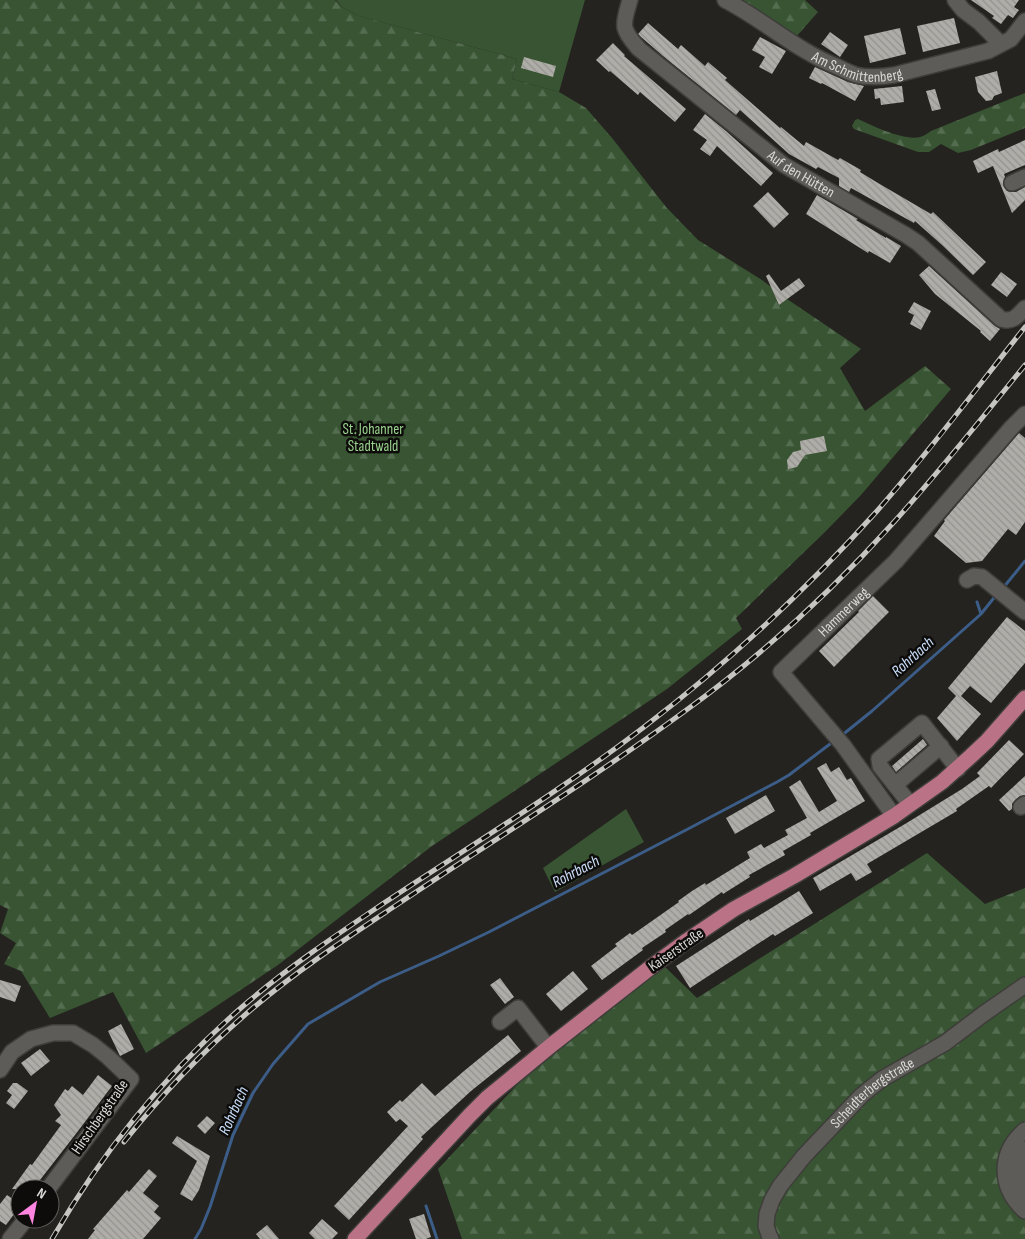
<svg xmlns="http://www.w3.org/2000/svg" width="1025" height="1239" viewBox="0 0 1025 1239" font-family="'Sofia Sans Condensed',sans-serif">
  <style>
    .green { fill: #385432 }
    .forest { fill: url(#forest-firs) }
    .lines { fill: none; stroke-linecap: round; stroke-linejoin: round }
    .stream { stroke: #3c5d88; stroke-width: 3 }
    .building { fill: url(#building-back-hatch) }
    .minor-casing { stroke: #3e3d3a; stroke-width: 18 }
    .major-casing { stroke: #3e3d3a; stroke-width: 18 }
    .minor { stroke: #5d5c58; stroke-width: 15 }
    .major { stroke: #b97286; stroke-width: 15 }
    .rail-casing { stroke: #c5c5c2; stroke-width: 5 }
    .rail { stroke: #0d0c0a; stroke-width: 3; stroke-dasharray: 9; stroke-linecap: butt }
    .labels { text-anchor: middle; dominant-baseline: central; stroke-width: 5; stroke-linejoin: round; paint-order: stroke }
    .street-label { font-size: 15px; fill: #dadad7; stroke: #0d0c0a }
    .park-label { font-size: 15px; fill: #9ad38e; stroke: #0d0c0a }
    .water-label { font-size: 16px; font-style: italic; fill: #cce1fd; stroke: #0d0c0a }
  </style>
  <defs>
    <pattern id="forest-firs" width="22" height="20" patternUnits="userSpaceOnUse" patternTransform="scale(1.25)"><rect width="22" height="20" fill="#385432"/><path d="M5 1l3.5 6h-7zM16 11l3.5 6h-7z" fill="#546c4f"/></pattern>
    <pattern id="building-back-hatch" width="6" height="6" patternUnits="userSpaceOnUse" patternTransform="scale(1.25)"><rect width="6" height="6" fill="#afada8"/><path d="M-1 5l2 2M0 0l6 6M5-1l2 2" fill="none" stroke="#94928e"/></pattern>
  </defs>
  <rect width="100%" height="100%" fill="#24231f"/>
  <path class="green" d="M336,0H585L559,92L512,79L517,59L359,16L342,7Z
    M626,809L644,842L555,892L543,868Z"/>
  <path class="forest" d="M0,0H335L342,7L359,16L517,59L512,79L559,92L586,108L612,138L666,207L698,240L762,280L771,287L779,305L787,299L861,349L840,368L865,411L925,366L951,389L861,495L826,531L736,618L742,629L667,689L432,846L278,965L146,1053L113,992L50,1018L21,971L4,964L16,943L0,933L8,909L0,905Z
    M738,0H805L818,12L795,38Z
    M1025,93V128L971,150L958,153L941,144L929,152H918L854,129L852,126L855,120L858,119C873,126 904,141 920,137C924,136 928,133 931,131Z
    M927,853L985,904L1025,888V1239H462L438,1169L531,1070L663,965L697,998Z"/>
  <g class="lines">
    <path class="stream" d="M1003,588L1025,561
      M977,602L981,614
      M841,736L872,711L981,614L997,594
      M426,1206L437,1239
      M195,1239L201,1229L210,1207L233,1135L253,1093L273,1064L308,1024L380,982L439,956L489,932L686,830L777,782L789,775L834,741"/>
  </g>
  <path class="building" d="M971,0H1019L1014,7L1019,10L1013,18L1008,15L1001,24L992,18L994,16Z
    M954,18L960,43L923,52L917,26Z
    M648,23L678,49L681,45L705,66L708,62L727,78L725,80L780,128L781,127L804,146L806,142L838,160L840,158L861,170L860,172L878,183L931,214L933,212L986,262L973,275L942,245L915,221L914,223L851,188L849,192L839,186V178L818,167L816,169L789,154L740,110L736,115L663,56L641,37L638,34Z
    M900,28L906,54L870,63L864,36Z
    M830,32L848,45L840,57L821,44Z
    M760,37L786,51L772,74L759,67L765,57L752,50Z
    M613,43L625,55L624,56L686,109L675,122L640,92L638,95L610,71L609,72L596,60Z
    M524,57L556,66L553,77L521,68Z
    M815,67L848,82L864,86L855,101L822,83L821,84L809,78Z
    M997,71L1002,93L994,96L992,100L986,101L978,92L975,77Z
    M902,86L904,102L881,105L880,98L875,99L874,89Z
    M935,89L941,109L932,111L926,91Z
    M705,114L726,131L773,173L761,186L717,146L710,156L700,149L707,140L693,130Z
    M1025,140V165L1004,174L1005,177L1003,182L1004,187L1007,191L1011,192H1016L1025,187V200L1012,213L993,166L978,173L973,161L998,149L999,152Z
    M768,192L789,214L774,228L753,206Z
    M817,195L858,219L856,220L886,238V237L901,246L890,263L869,251L868,253L806,214Z
    M929,266L995,326L1000,329L990,341L980,332L981,331L935,294L919,275Z
    M1001,272L1017,284L1007,297L991,285Z
    M769,274L781,291L799,278L805,286L779,305L766,276Z
    M914,302L931,311L921,330L910,324L914,315L908,312Z
    M1019,433L1025,438V522L1016,535L1008,529L982,561L966,563L934,536L945,521L944,520Z
    M824,436L827,451L805,455L797,467L788,469L787,460L793,452L801,450L800,441Z
    M873,596L889,612L834,667L819,651L859,612L858,611Z
    M1007,617L1025,631V663L991,703L970,686L961,696L981,714L957,741L937,718L956,696L948,688Z
    M923,739L927,745L896,772L892,766Z
    M1009,740L1024,754L991,788L989,786L956,809L957,811L867,864L872,872L856,881L851,873L820,891L813,878L905,824L962,789L980,776L977,773Z
    M826,763L831,772L839,767L847,780L851,778L865,801L810,833L811,835L783,851L785,855L749,875L750,877L723,894L722,892L689,915L688,914L665,930L666,932L642,948L643,950L602,980L591,966L617,946L615,944L630,933L632,935L679,902L678,901L692,891L705,883L706,885L750,858L747,852L761,844L764,848L788,835L785,830L807,818L789,787L800,780L819,812L837,801L817,768Z
    M1025,776V795L1020,796L1015,800L1012,804V809L1009,811L999,800Z
    M766,795L775,811L735,834L726,818Z
    M799,891L813,913L775,936L773,934L690,988L676,966L749,919L750,921Z
    M573,971L588,989L561,1011L546,994Z
    M500,978L514,997L505,1004L490,985Z
    M0,980L21,986L15,1002L0,997Z
    M121,1024L134,1049L120,1056L108,1031Z
    M508,1035L521,1051L471,1091L421,1137L423,1139L349,1220L334,1206L408,1126L400,1119L396,1122L387,1112L400,1100L402,1102L422,1083L435,1096L464,1071Z
    M40,1049L50,1061L31,1076L21,1063Z
    M98,1075L112,1086L75,1135L33,1189H12L30,1164L32,1165L61,1125L55,1121L61,1115L54,1105L65,1089L68,1091L72,1086L83,1095Z
    M13,1083H17L28,1091L14,1109L6,1103L12,1095L7,1091Z
    M207,1116L215,1123L205,1134L197,1126Z
    M177,1136L210,1156L199,1190L192,1201L180,1194L197,1161L172,1143Z
    M149,1169L157,1176L143,1193L159,1206L154,1212L161,1218L143,1239H88L95,1230L93,1229L127,1190L129,1192Z
    M7,1195L20,1204V1206L6,1225L0,1221V1204Z
    M424,1214L431,1237L426,1239H416L409,1219Z
    M322,1219L338,1233L332,1239H315L309,1233Z
    M267,1225L279,1239H260L256,1234Z"/>
  <g class="lines">
    <defs>
      <g id="minor">
        <path id="s1" d="M630,0C628,7 623,21 625,28C627,36 634,43 639,49L784,165L906,235L918,243L1001,319C1012,323 1018,316 1025,308"/>
        <path id="s2" d="M725,0C764,20 797,51 838,67C844,70 850,73 856,75C869,78 881,77 894,75L988,51L1011,39L1025,21"/>
        <path d="M955,0L963,10L979,22L1001,44"/>
        <path d="M1012,183L1025,177"/>
        <path d="M967,580L974,576L982,577L1025,612"/>
        <path d="M895,785L941,746"/>
        <path d="M910,804L880,766L879,759L922,723L958,769"/>
        <path d="M1021,807L1025,804"/>
        <path id="s3" d="M894,816L843,745L781,672L896,561L1012,427L1025,414"/>
        <path d="M500,1022L518,1008L548,1047"/>
        <path d="M0,1070L12,1052L31,1039L53,1033H73L93,1045L108,1057L131,1079L48,1189"/>
        <path d="M1025,1130C998,1153 999,1188 1025,1211"/>
        <path d="M1025,1149C1016,1163 1016,1181 1025,1196"/>
        <path d="M10,1239L26,1219"/>
        <path id="s4" d="M771,1239L769,1235L766,1226L767,1214L772,1200L780,1186L804,1156L862,1095L882,1079L945,1043L982,1015L1025,985"/>
      </g>
      <path id="major" d="M355,1239L470,1115L487,1098L554,1043L651,967L685,942L734,909L794,876L894,816L942,782L971,756L987,741L1025,698"/>
    </defs>
    <use href="#minor" class="minor-casing"/>
    <use href="#major" class="major-casing"/>
    <use href="#minor" class="minor"/>
    <use href="#major" class="major"/>
    <defs>
      <path id="rail" d="M124,1142C163,1093 206,1048 253,1008C298,970 347,938 395,906C492,841 591,780 685,711C761,656 831,592 894,522C940,471 982,418 1025,365
        M52,1239C104,1149 170,1068 249,1001C289,967 332,938 375,909C465,849 558,793 644,727C728,663 806,590 877,511C929,452 976,389 1025,327"/>
    </defs>
    <use href="#rail" class="rail-casing"/>
    <use href="#rail" class="rail"/>
  </g>
  <g class="labels">
    <g class="street-label">
      <text stroke="none"><textPath href="#s2" startOffset="151">Am Schmittenberg</textPath></text>
      <text stroke="none"><textPath href="#s1" startOffset="259">Auf den Hütten</textPath></text>
      <text stroke="none"><textPath href="#s3" startOffset="270">Hammerweg</textPath></text>
      <text transform="translate(676 950) rotate(-35)">Kaiserstraße</text>
      <text stroke="none"><textPath href="#s4" startOffset="189">Scheidterbergstraße</textPath></text>
      <text transform="translate(100 1117) rotate(-55)">Hirschbergstraße</text>
    </g>
    <g class="park-label">
      <text x="373" y="429">St. Johanner<tspan x="373" dy="17">Stadtwald</tspan></text>
    </g>
    <g class="water-label">
      <text transform="translate(913 657) rotate(-42)">Rohrbach</text>
      <text transform="translate(576 872) rotate(-28)">Rohrbach</text>
      <text transform="translate(234 1111) rotate(-66)">Rohrbach</text>
    </g>
  </g>
  <g transform="translate(35 1204) rotate(32)"><circle r="24" fill="#0d0c0a" stroke="#5f5e5c"/>
  <path d="M0-4L9 19L0 12L-9 19Z" fill="#fe85df"/>
  <text y="-8" font-size="14" font-weight="bold" text-anchor="middle" fill="#dadad7">N</text>
  </g>
</svg>
